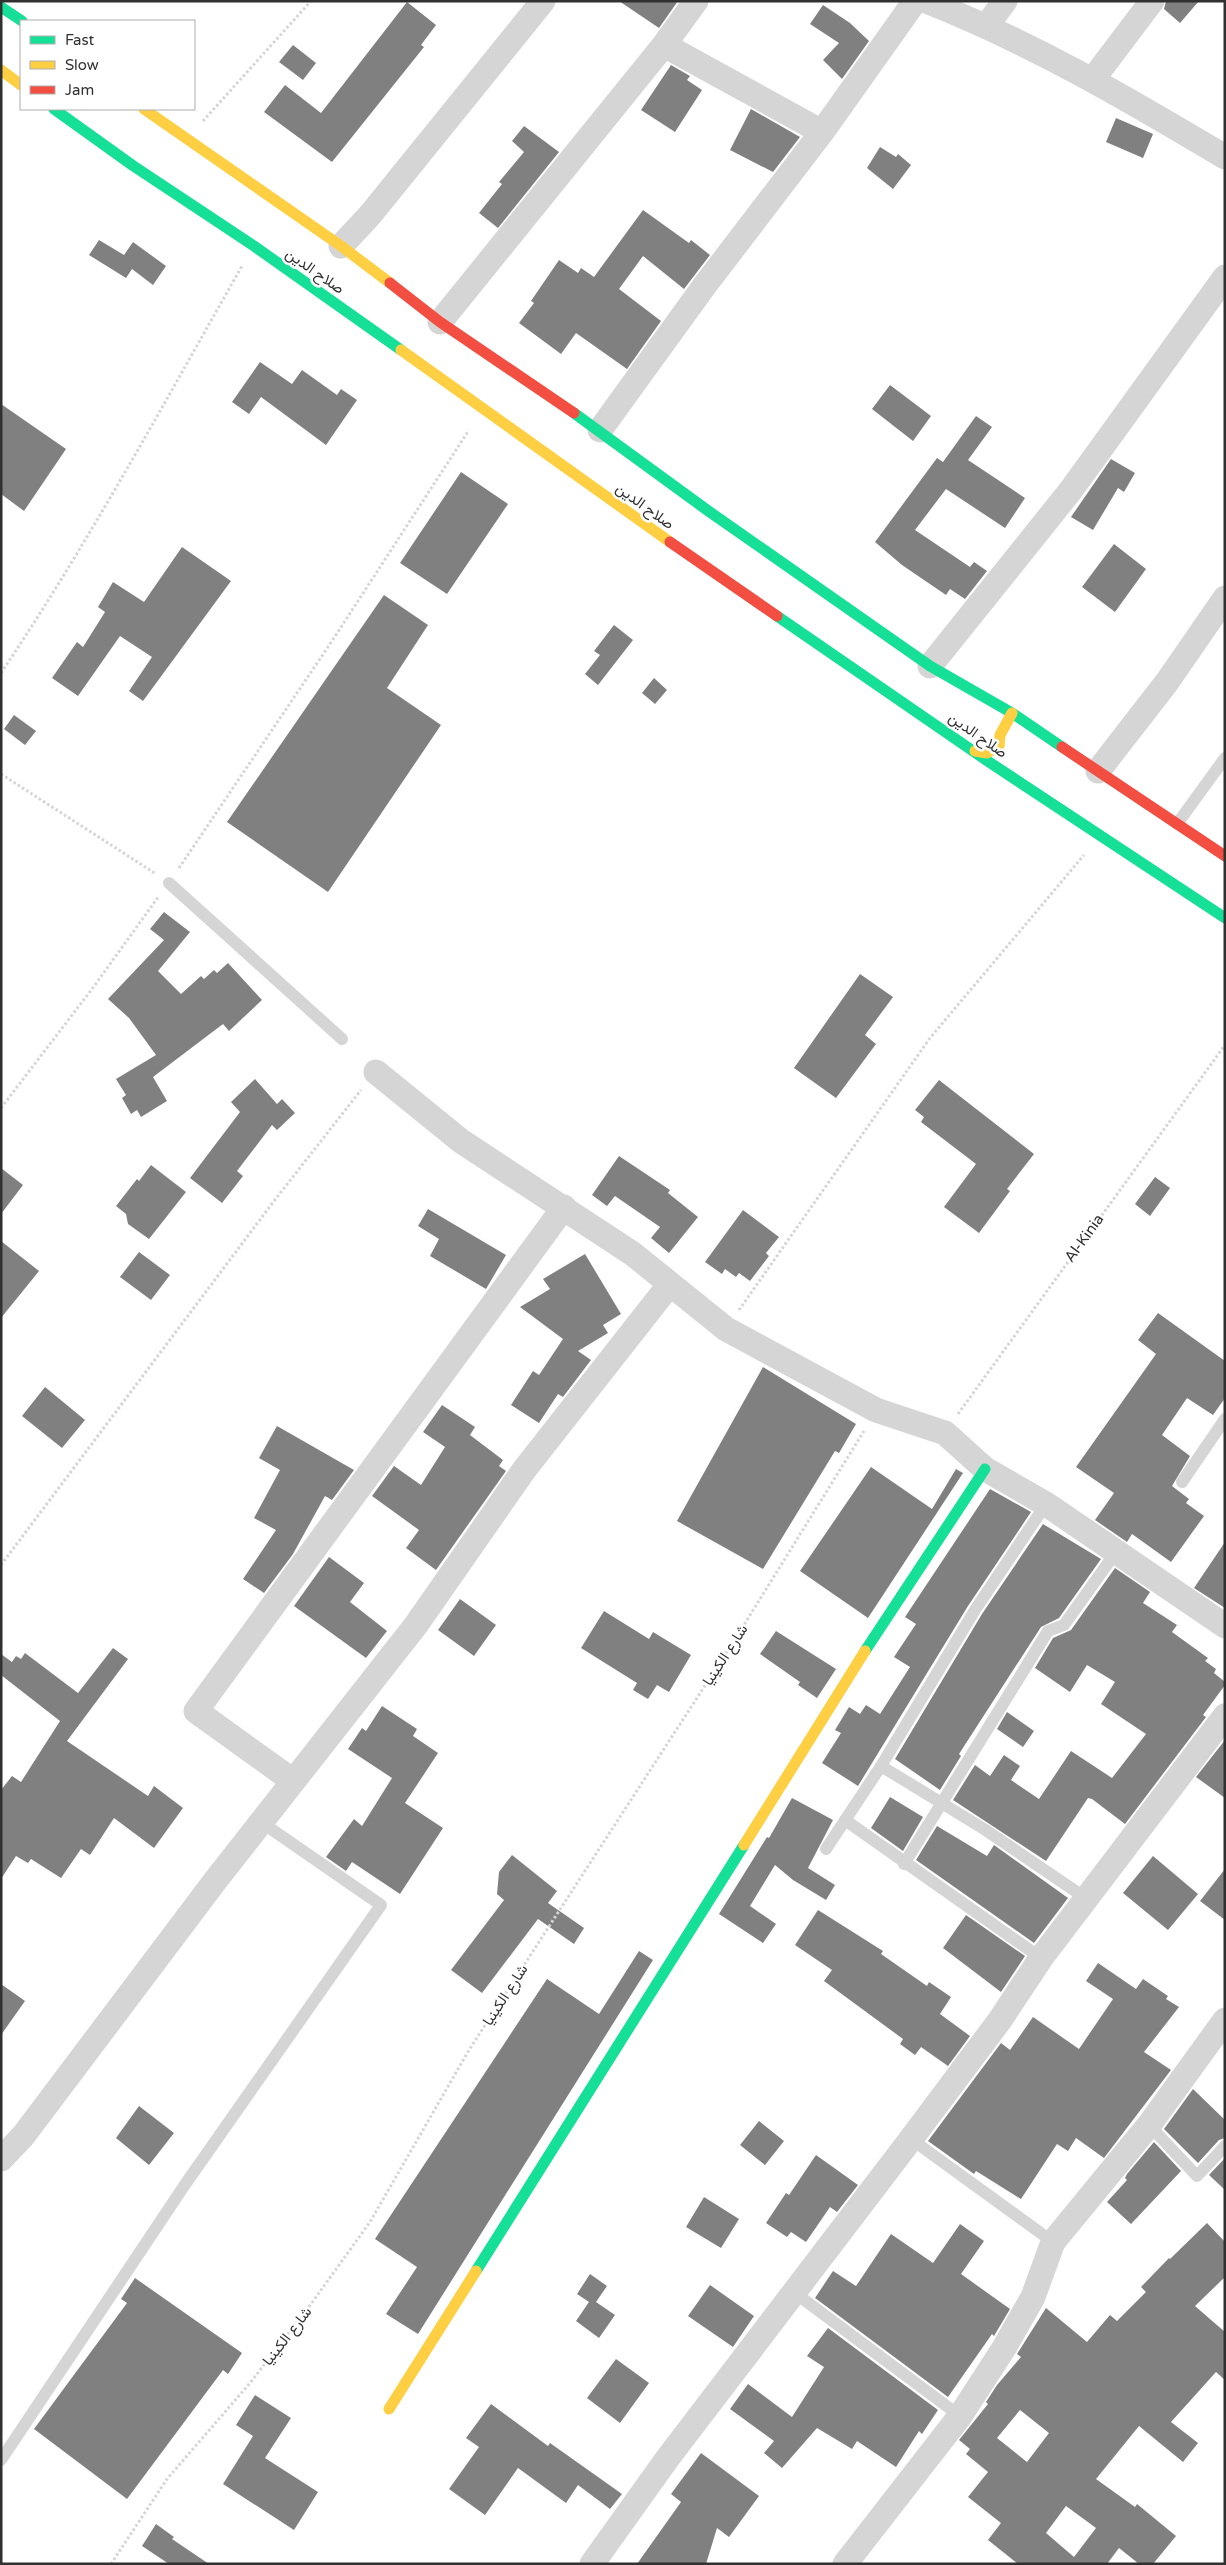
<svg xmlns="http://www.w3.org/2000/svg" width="1226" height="2565" viewBox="0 0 1226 2565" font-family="'Varela Round',Vazirmatn,sans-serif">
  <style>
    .building { fill: #808080; fill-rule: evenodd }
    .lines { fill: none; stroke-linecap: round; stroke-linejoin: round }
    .path { stroke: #d5d5d5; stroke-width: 3; stroke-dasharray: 2.5 2.5; stroke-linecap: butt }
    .lane { stroke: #d5d5d5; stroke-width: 12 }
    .street { stroke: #d5d5d5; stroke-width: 25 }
    .fast { stroke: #16e098; stroke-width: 11 }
    .slow { stroke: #ffcf43; stroke-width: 11 }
    .jam { stroke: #f24e42; stroke-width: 11 }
    .labels { text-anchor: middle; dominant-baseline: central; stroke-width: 5; stroke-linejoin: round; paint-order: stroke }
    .street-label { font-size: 15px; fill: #313131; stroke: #fff }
  </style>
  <rect width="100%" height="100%" fill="#fff"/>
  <path class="building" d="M619,1H678L659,28Z
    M1166,1H1199L1180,23L1164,9Z
    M407,2L436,25L421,45L424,47L332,162L264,112L285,85L321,113Z
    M823,5L850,23L869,41L842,79L823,60L839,43L810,24Z
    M293,45L316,63L303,80L279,62Z
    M671,65L690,76L687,80L702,90L675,132L641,110Z
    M751,109L800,137L773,172L730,150Z
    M1116,118L1153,134L1143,158L1106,142Z
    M524,126L559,152L498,228L479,213L502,184L499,182L524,152L512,141Z
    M880,147L896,157L898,154L911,165L893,189L867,168Z
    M643,210L689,243L691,240L710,255L684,289L643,256L619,289L661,321L627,369L576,333L561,354L519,323L534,303L531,301L559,260L578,273L581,268L594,277Z
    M99,240L124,255L133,242L166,266L153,285L132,269L126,278L89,255Z
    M260,362L292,384L302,370L337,395L341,389L357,400L326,445L261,397L249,414L232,402Z
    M890,385L931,416L913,441L872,409Z
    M1,404L66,449L24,511L1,494Z
    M976,416L992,427L968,460L1025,498L1005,528L946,489L915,530L970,567L974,562L987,571L965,599L950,589L946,595L902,565L875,542L937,458L943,462Z
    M1111,459L1135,473L1124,492L1118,488L1093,530L1071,517Z
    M461,472L508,504L447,594L400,563Z
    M1114,544L1146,569L1115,612L1082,587Z
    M182,547L231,581L143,701L129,691L152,657L120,636L78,696L52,678L77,642L83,647L105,612L98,607L113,582L144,602Z
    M384,595L428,625L387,688L441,725L328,892L227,822Z
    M614,625L633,640L598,685L585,674L600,655L594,651Z
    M654,678L667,690L655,704L642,693Z
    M14,715L36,731L25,745L4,729Z
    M164,912L190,932L158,971L181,994L201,976L204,979L214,970L217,973L228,963L262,1000L229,1031L223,1024L153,1077L167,1101L141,1117L137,1110L131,1114L122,1098L126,1095L116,1079L156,1055L129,1018L108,999L164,940L150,929Z
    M860,974L893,997L865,1035L876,1044L836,1098L794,1068Z
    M255,1079L277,1104L282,1099L295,1113L277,1130L272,1125L237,1171L243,1176L222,1203L190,1178L240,1112L231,1102Z
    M939,1080L1034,1154L1007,1189L1010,1191L979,1233L944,1207L976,1164L921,1122L924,1117L915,1110Z
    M619,1156L670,1190L668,1193L698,1217L669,1253L651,1238L660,1227L615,1196L607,1206L592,1195Z
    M151,1165L186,1192L149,1239L128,1224L126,1214L116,1206L137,1179L139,1181Z
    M1,1168L23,1185L1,1214Z
    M1155,1177L1170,1188L1150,1216L1135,1204Z
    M428,1209L506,1255L486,1289L430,1256L439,1239L418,1226Z
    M743,1210L779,1237L766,1253L769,1256L750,1281L739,1273L736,1277L725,1269L722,1274L705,1262Z
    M1,1241L39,1271L1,1318Z
    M139,1252L170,1275L151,1300L120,1277Z
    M585,1254L621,1314L603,1325L608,1333L578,1351L591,1360L563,1397L558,1394L539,1423L511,1405L533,1371L539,1375L563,1339L520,1307L550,1289L543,1279Z
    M1158,1313L1225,1361V1398L1213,1415L1187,1398L1162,1435L1190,1456L1172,1486L1189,1499L1186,1503L1204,1516L1171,1562L1132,1534L1127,1542L1095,1520L1114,1493L1076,1467L1156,1354L1138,1340Z
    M763,1367L856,1424L839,1453L835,1451L763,1569L677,1521Z
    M45,1387L85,1420L62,1448L22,1416Z
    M442,1405L475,1427L470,1435L503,1460L499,1466L506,1471L436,1570L406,1548L419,1530L372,1496L394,1466L421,1485L445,1447L423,1432Z
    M277,1426L354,1470L332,1500L325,1496L293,1554L264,1593L243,1579L276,1530L254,1518L280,1470L259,1458Z
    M871,1467L932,1509L956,1469L963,1473L868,1618L800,1571Z
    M990,1489L1031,1512L968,1606L858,1786L822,1763L841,1733L835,1730L849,1707L860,1714L866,1705L880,1714L910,1667L894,1657L916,1624L905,1617Z
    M1043,1524L1101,1559L1059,1618L1041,1627L959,1754L961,1756L940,1790L895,1759L982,1614Z
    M1225,1542V1608L1194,1588Z
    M329,1557L364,1583L350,1602L387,1631L366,1658L294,1606Z
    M1115,1568L1150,1592L1143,1603L1177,1625L1172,1632L1208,1658L1205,1661L1216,1669L1214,1673L1225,1682V1685L1203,1715L1206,1717L1125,1824L1092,1799L1088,1798L1046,1861L953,1800L975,1765L990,1776L1004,1755L1020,1766L1011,1780L1039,1799L1071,1751L1112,1778L1146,1734L1101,1704L1115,1682L1087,1665L1070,1692L1035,1668L1053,1638L1071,1630Z
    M460,1599L496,1625L474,1656L438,1630Z
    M604,1611L649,1639L653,1632L691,1655L669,1692L657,1685L648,1699L633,1690L637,1683L581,1648Z
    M776,1631L836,1669L817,1698L798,1685L800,1682L760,1654Z
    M113,1648L128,1659L67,1741L148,1796L154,1786L183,1808L154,1848L114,1818L90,1855L81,1849L61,1878L31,1859L28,1863L16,1856L1,1879V1790L12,1776L21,1782L60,1721L1,1675V1654L12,1662L16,1656L21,1659L25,1653L78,1693Z
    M382,1706L417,1729L413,1736L438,1753L405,1803L443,1828L400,1894L352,1862L346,1871L326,1857L354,1819L362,1826L392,1778L348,1749L362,1728L366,1731Z
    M1007,1712L1034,1731L1023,1747L997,1729Z
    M1225,1740V1798L1196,1777Z
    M890,1797L923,1817L903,1851L871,1828Z
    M792,1798L833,1820L808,1868L835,1885L826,1900L793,1880L775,1865L750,1906L776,1924L763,1943L719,1914L767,1837L769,1838Z
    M937,1826L987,1856L994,1845L1068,1898L1034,1943L916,1860Z
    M512,1855L557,1891L548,1903L584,1928L574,1944L538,1919L482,1993L451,1970L504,1900L497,1894L499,1872Z
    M1153,1856L1198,1894L1168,1930L1123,1893Z
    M1225,1869V1920L1200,1901Z
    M818,1910L883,1951L881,1954L927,1986L929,1982L951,1997L940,2014L970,2036L948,2066L921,2047L915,2055L900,2044L903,2039L824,1981L832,1970L795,1945Z
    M966,1915L1025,1956L1001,1992L943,1948Z
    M639,1951L653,1960L418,2334L386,2314L417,2267L375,2239L547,1979L599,2014Z
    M1098,1963L1136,1989L1143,1979L1168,1996L1166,1999L1179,2007L1144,2052L1171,2070L1104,2158L1076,2138L1068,2151L1057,2144L1021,2199L976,2171L974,2174L928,2141L1001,2043L1010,2050L1033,2017L1079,2049L1113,1999L1086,1981Z
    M1,1984L25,2001L1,2035Z
    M1193,2089L1225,2120V2138L1219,2140L1198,2163L1164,2129Z
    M139,2106L174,2133L149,2165L116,2138Z
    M759,2121L784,2141L765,2165L740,2145Z
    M1154,2142L1181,2171L1131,2224L1107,2202L1127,2180L1125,2178L1127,2174Z
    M816,2155L858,2185L837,2212L830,2207L806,2242L791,2232L787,2237L766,2223L786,2193L789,2195Z
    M1225,2158V2190L1209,2175Z
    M704,2197L739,2219L721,2248L686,2227Z
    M1207,2223L1225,2242V2277L1195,2306L1225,2332V2380L1216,2372L1171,2422L1198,2443L1183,2462L1139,2426L1096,2479L1135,2507L1137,2504L1176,2536L1153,2564H1139L1119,2548L1107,2564H1018L988,2540L1001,2523L968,2497L988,2472L966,2454L970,2449L959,2440L988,2404L986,2402L997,2385L1021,2357L1017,2354L1046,2308L1087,2342L1110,2315L1117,2321L1146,2292L1141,2287L1169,2258L1170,2259ZM1020,2410L1049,2433L1027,2462L997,2438ZM1066,2506L1096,2528L1074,2557L1046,2533Z
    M960,2224L984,2241L961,2274L1010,2309L994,2336L992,2334L948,2397L815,2298L833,2271L856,2286L891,2234L933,2263Z
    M590,2274L607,2286L596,2302L615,2315L599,2338L576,2321L589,2302L577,2294Z
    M135,2278L242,2353L228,2374L223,2370L127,2499L34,2429L127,2303L121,2299Z
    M710,2285L754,2316L733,2347L688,2316Z
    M828,2328L938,2410L922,2434L919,2431L896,2467L857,2441L852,2449L817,2428L782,2468L764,2453L774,2441L730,2409L748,2384L792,2417L824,2367L807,2356Z
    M616,2359L649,2383L620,2423L587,2398Z
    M255,2395L291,2418L265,2458L318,2492L294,2530L223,2484L253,2436L236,2425Z
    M491,2404L548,2446L550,2443L622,2494L610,2509L578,2485L566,2503L518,2468L485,2515L449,2489L479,2447L466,2438Z
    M701,2453L759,2496L729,2537L717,2528L706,2564H637L681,2502L671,2494Z
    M156,2524L174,2537L172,2539L209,2564H169L142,2546Z"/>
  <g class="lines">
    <path class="path" d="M203,121L311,1
      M1,673C89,542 164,403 242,266
      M1,774L156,874
      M179,868L332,641L469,430
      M1,1108L92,989L159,896
      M739,1310L930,1038L1084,855
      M958,1414L1225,1045
      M1,1565L274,1201L361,1090
      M111,2564L167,2479L250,2383L311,2304L370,2222L469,2050L739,1633L864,1431"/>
    <path class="lane" d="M1177,824L1225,758
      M169,883L342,1039
      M1182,1482L1225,1419
      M881,1766L984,1829L1087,1899
      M845,1820L1041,1958
      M826,1849L881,1766L975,1610L1046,1504
      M904,1864L1048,1631L1064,1625L1116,1552
      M1149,2125L1197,2176L1225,2146
      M911,2139L1053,2242
      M795,2293L960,2416
      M1,2460L184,2186L381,1905L261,1822"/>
    <path class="street" d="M926,1C1034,44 1126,98 1225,157
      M987,25L1005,1
      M664,45L822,132
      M1093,79L1152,1
      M341,246L370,215L543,1
      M440,322L664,45L696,1
      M600,430L705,285L822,132L915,1
      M930,666L1071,490L1225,277
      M1098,771L1167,682L1225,598
      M376,1072L461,1141L633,1254L726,1329L876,1410L945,1433L985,1469L1046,1504L1225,1626
      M293,1781L196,1711L564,1207
      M1,2159L23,2136L215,1881L416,1625L524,1470L670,1284
      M592,2564L667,2459L911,2139L1000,2020L1041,1958L1225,1716
      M845,2564L960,2416L1004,2348L1033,2297L1053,2242L1149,2125L1225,2020"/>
    <path class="fast" d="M1,7L22,21
      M54,109L132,165L254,246L401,350
      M574,413L707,510L930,666L1012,713L1062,747
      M777,616L989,762L1225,918
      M865,1651L985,1469
      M476,2271L744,1845"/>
    <path class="slow" d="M1,70L21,85
      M144,109L341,246L390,283
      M401,350L670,542
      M975,751L987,753L999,746L1000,735L1012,713
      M744,1845L865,1651
      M389,2409L476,2271"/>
    <path class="jam" d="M390,283L440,322L574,413
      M670,542L777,616
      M1062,747L1225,856"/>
  </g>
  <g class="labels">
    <g class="street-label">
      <text transform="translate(315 271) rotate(35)">صلاح الدين</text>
      <text transform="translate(645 506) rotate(36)">صلاح الدين</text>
      <text transform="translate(978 735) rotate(35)">صلاح الدين</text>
      <text transform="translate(1084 1238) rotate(-54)">Al-Kinia</text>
      <text transform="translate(725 1655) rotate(-57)">شارع الكينيا</text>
      <text transform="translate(505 1995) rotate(-57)">شارع الكينيا</text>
      <text transform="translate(287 2336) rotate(-52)">شارع الكينيا</text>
    </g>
  </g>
  <rect width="1226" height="2565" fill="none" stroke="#313131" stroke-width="5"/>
  <rect x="20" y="20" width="175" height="90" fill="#ffffff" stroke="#adadad"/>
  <rect x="30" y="36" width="25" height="8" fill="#16e098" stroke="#adadad"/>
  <text x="65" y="45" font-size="15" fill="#313131">Fast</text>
  <rect x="30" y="61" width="25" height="8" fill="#ffcf43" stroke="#adadad"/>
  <text x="65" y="70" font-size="15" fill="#313131">Slow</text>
  <rect x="30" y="86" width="25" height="8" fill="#f24e42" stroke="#adadad"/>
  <text x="65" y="95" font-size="15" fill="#313131">Jam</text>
</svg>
